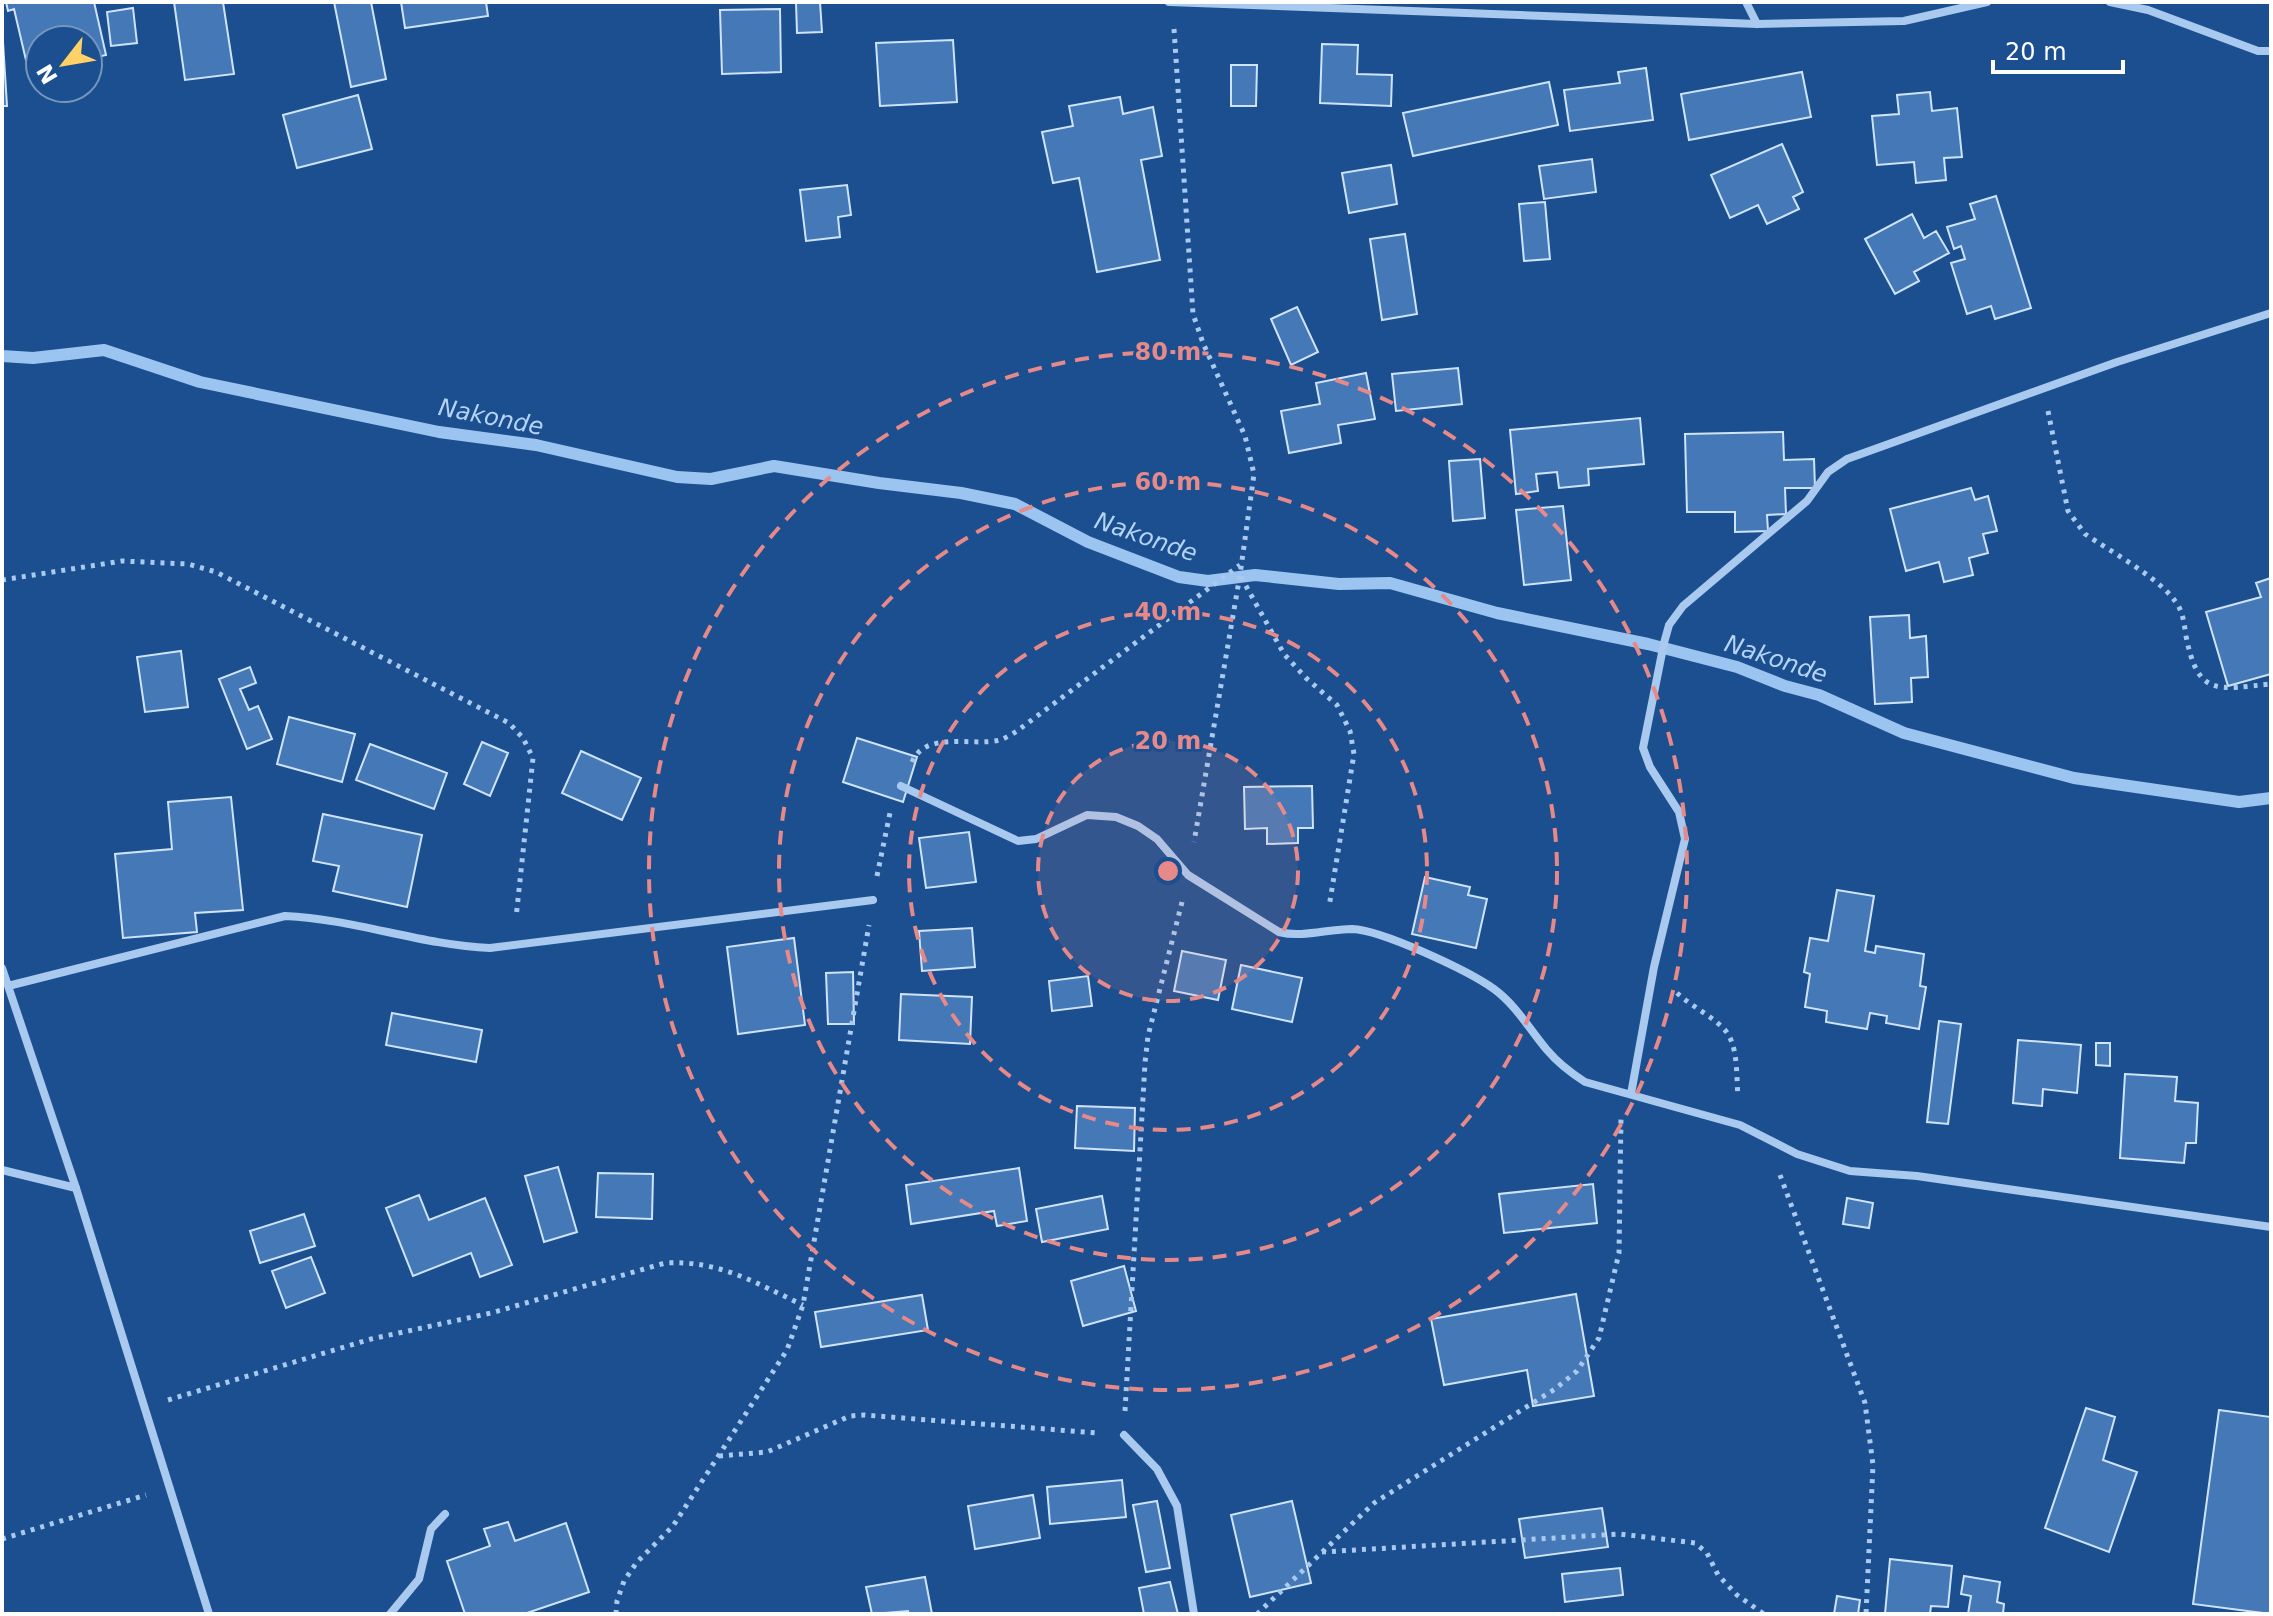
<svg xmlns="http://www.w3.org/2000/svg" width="2273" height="1616" viewBox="0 0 2273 1616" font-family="'DejaVu Sans',sans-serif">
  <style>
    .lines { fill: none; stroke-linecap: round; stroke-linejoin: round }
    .stream { stroke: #9cc4f0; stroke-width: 12 }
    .building { fill: #4478b7; stroke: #cfe3fa; stroke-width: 2 }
    .path { stroke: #a9c9ee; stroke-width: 5; stroke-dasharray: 4 6; stroke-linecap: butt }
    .minor { stroke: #a9c9ee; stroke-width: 8 }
    .ring { fill: none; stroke: #e88989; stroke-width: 4; stroke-dasharray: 14 10 }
    .labels { text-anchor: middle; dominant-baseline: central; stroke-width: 6; stroke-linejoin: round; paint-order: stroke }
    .water-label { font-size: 24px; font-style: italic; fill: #b5d3f5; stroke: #1b4f8f }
    .centre { fill: #e88989; stroke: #1b4f8f; stroke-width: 4 }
    .ring-label { font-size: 24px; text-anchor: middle; font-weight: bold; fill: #e88989; stroke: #1b4f8f; stroke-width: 6; stroke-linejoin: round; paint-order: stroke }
  </style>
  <rect width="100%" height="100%" fill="#1b4f8f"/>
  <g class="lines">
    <path class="stream" d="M2,356L33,358L104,350L200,382L439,432L536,445L677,477L711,479L774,466L879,483L961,493L1015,504L1088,542L1179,577L1208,581L1255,575L1339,584L1390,583L1497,613L1648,644L1737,667L1785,686L1819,695L1904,733L2074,778L2239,802L2271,798"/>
  </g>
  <path class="building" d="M6,2H94L106,55L88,59V40H40V70L29,73L14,9L8,11Z
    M174,2H223L234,74L185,80Z
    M334,2H371L386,79L351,87Z
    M401,2H486L488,16L405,28Z
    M796,2H820L822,32L797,33Z
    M133,8L137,43L111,46L107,12Z
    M780,9L781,72L722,74L720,10Z
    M953,40L957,102L880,106L876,43Z
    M3,42L7,106H2V43Z
    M1322,44L1358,45L1357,74L1392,75L1391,106L1320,103Z
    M1231,65H1257L1256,106H1231Z
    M1646,68L1653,120L1570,131L1564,90L1620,83L1618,72Z
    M1802,72L1811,117L1689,140L1681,94Z
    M1549,82L1558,125L1413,156L1403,113Z
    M1930,92L1932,111L1957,108L1962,157L1944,158L1946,180L1916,183L1914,162L1877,165L1872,116L1899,114L1897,95Z
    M358,95L372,149L297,168L283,115Z
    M1120,97L1123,114L1153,107L1162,156L1141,160L1160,260L1097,272L1079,178L1053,183L1042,132L1073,126L1069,106Z
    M1782,144L1803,192L1793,197L1799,209L1767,224L1758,205L1730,218L1711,175Z
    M1592,159L1596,192L1544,199L1539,166Z
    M1391,165L1397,204L1349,213L1342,173Z
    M847,185L851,215L838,217L840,237L806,241L800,190Z
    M1996,196L2031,308L1995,319L1991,306L1967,314L1951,263L1965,259L1961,246L1954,249L1947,227L1975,219L1970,204Z
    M1545,202L1550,259L1524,261L1519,204Z
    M1912,214L1924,238L1936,231L1949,253L1914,272L1919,281L1895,294L1865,239Z
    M1405,234L1417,314L1382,320L1370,239Z
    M1297,307L1318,352L1291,365L1271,319Z
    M1458,368L1462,404L1396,411L1392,374Z
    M1366,373L1375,419L1338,425L1341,443L1289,453L1281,411L1320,404L1316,383Z
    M1640,418L1644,464L1588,469L1589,485L1559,488L1557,472L1536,474L1538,491L1516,494L1510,430Z
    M1783,432L1784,460L1814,459L1815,488H1785L1786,514L1767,515L1768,531L1735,532V512H1687L1685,434Z
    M1480,459L1485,518L1453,521L1449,461Z
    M1971,488L1975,500L1988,496L1997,531L1983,534L1988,553L1969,558L1973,575L1944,582L1939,562L1906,571L1890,509Z
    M1563,506L1571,580L1524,585L1516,510Z
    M2271,578V674L2228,686L2206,612L2261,597L2256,583Z
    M1909,615L1910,638L1926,636L1928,677L1911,678L1912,702L1875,704L1870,617Z
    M181,651L188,707L145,712L137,657Z
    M250,667L256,683L240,689L249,710L258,706L272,739L247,749L219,679Z
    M289,717L355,734L342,782L277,764Z
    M857,738L917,757L903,802L843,782Z
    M482,742L508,753L490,796L464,784Z
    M370,744L447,773L434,809L356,780Z
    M581,751L641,778L622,820L562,793Z
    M1312,786L1313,828H1298V843L1267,844V828L1245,829L1244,787Z
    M231,797L243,910L195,913L197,932L123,938L115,854L172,849L168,802Z
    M323,814L422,835L407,907L333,891L339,866L313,861Z
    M969,832L976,882L926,888L919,838Z
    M1425,877L1470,887L1468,895L1487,899L1476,948L1412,934Z
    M1837,890L1874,896L1865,951L1875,953L1876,946L1924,954L1920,986L1926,987L1919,1029L1886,1023L1887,1016L1870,1013L1867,1029L1826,1022L1827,1011L1805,1007L1810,974L1804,972L1810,938L1828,941Z
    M972,928L975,967L922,971L919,931Z
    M794,938L805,1025L738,1034L727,947Z
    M1182,951L1226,960L1218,1000L1174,991Z
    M1241,965L1302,978L1292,1022L1232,1009Z
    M853,972L854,1024H828L826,973Z
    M1088,976L1092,1006L1052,1011L1049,981Z
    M901,994L972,997L970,1044L899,1040Z
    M392,1013L482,1030L476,1062L386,1045Z
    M1939,1021L1961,1024L1948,1124L1927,1122Z
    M2018,1040L2081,1045L2077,1093L2043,1089L2042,1106L2013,1103Z
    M2096,1043H2110V1066L2096,1065Z
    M2125,1074L2177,1077L2175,1101L2198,1103L2196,1143H2186L2184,1163L2120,1158Z
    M1077,1106L1135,1108L1134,1151L1075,1148Z
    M558,1167L577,1232L544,1242L525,1176Z
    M1019,1168L1027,1221L997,1226L994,1211L911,1224L906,1185Z
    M598,1173L653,1174L652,1219L596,1217Z
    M1593,1184L1597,1223L1504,1233L1499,1194Z
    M419,1195L429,1220L485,1198L512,1265L480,1277L471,1253L413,1276L386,1208Z
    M1102,1196L1108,1229L1042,1242L1036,1209Z
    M1847,1198L1873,1203L1869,1228L1843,1224Z
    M304,1214L315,1246L260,1263L250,1231Z
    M311,1257L325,1293L286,1308L272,1271Z
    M1124,1266L1136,1311L1083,1326L1071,1281Z
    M1576,1294L1594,1396L1533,1406L1527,1370L1444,1385L1431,1319Z
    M922,1295L928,1330L821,1347L815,1312Z
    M2086,1408L2115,1417L2103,1460L2137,1472L2109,1552L2045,1528Z
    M2219,1410L2271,1417V1614L2193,1604Z
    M1122,1480L1126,1517L1050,1524L1047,1487Z
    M1033,1495L1040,1538L975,1549L968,1506Z
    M1157,1501L1170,1568L1146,1572L1133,1505Z
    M1292,1501L1311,1583L1250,1597L1231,1515Z
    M1602,1508L1608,1547L1525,1558L1519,1519Z
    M508,1522L515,1541L566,1523L589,1592L524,1614H465L447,1561L490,1546L484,1529Z
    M1890,1559L1952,1566L1948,1607L1931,1606L1930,1614H1885Z
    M1620,1568L1623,1595L1565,1602L1562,1574Z
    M1964,1576L2000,1582L1997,1602L2004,1604L2003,1614H1968L1971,1596L1961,1594Z
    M925,1577L932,1614H909L908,1611L872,1614L866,1587Z
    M1170,1582L1178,1614H1144L1139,1588Z
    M1837,1596L1860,1600L1858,1614H1834Z"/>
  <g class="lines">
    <path class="path" d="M1174,29L1193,314L1203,343L1245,436L1254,474L1240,575L1194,842
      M2048,411L2068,511L2085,534C2110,551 2159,578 2175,601C2183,611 2184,623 2186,636C2198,698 2218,689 2271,684
      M1241,577L1284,654L1306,678L1337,705L1350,731L1354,754L1329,907
      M2,580L122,561L188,564L216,572L509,723L523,738L533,758L516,918
      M912,762C926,730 973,747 1000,740C1006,738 1012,734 1017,731L1240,565
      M877,876L891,808
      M1677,993C1691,1006 1709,1014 1723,1028C1739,1043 1736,1076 1738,1096
      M1780,1175L1865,1403L1873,1465L1866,1614
      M168,1400L371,1339L491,1313L665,1263C720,1260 755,1283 803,1305
      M1125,1411L1145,1063L1148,1036L1182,902
      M719,1456L767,1452L850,1416L864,1415L1098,1433
      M2,1539L146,1495
      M1322,1552L1620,1534L1695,1543L1707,1553L1718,1575L1737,1595L1764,1614
      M616,1614L617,1601L624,1581L637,1562L673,1526L787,1350L803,1305L869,925
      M1257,1614L1374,1503L1555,1389L1577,1371L1599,1338L1619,1253L1621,1117"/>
    <path class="minor" d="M1169,2L1757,24L1904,21L1987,2
      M1746,2L1757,24
      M2110,2L2148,10L2258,51H2271
      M901,786L1018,841L1036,839L1087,815L1116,817L1138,826L1157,839L1188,875L1279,932C1303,938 1327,929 1352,929C1382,930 1469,971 1494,989C1516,1005 1530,1030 1547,1050C1558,1063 1571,1073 1585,1082L1740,1125L1797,1154L1850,1171L1917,1176L2271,1227
      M2,968L76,1188L209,1614
      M8,986L285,916C355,919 420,945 490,948L873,900
      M1631,1094L1654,967L1685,839L1679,812L1650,767L1643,748L1664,643L1669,625L1683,606L1807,501L1828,472L1847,459L2117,362L2271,313
      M2,1170L76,1188
      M1124,1435L1157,1469L1177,1506L1194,1614
      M390,1614L419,1579L431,1529L445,1514"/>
  </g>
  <circle cx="1168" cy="871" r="130" fill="#e88989" fill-opacity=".12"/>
  <g class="ring">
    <circle cx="1168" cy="871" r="130"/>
    <circle cx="1168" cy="871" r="259"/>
    <circle cx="1168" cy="871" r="389"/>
    <circle cx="1168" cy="871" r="519"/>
  </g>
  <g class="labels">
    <g class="water-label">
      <text transform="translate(491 417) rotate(11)">Nakonde</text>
      <text transform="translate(1146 537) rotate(19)">Nakonde</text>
      <text transform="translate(1776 659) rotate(18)">Nakonde</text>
    </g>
  </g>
  <circle cx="1168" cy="871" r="12" class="centre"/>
  <g class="ring-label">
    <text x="1168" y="360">80 m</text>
    <text x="1168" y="490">60 m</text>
    <text x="1168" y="620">40 m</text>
    <text x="1168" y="749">20 m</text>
  </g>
  <rect width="2273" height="1616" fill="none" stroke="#ffffff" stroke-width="8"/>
  <g transform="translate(64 64) rotate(239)"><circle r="38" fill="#1b4f8f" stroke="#7695bc" stroke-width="2"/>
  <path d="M0-6L14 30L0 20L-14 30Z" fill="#ffd166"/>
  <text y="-12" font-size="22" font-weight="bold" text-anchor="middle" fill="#ffffff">N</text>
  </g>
  <path d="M1993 60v12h130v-12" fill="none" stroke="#ffffff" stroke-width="4"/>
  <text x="2005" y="60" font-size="24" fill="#ffffff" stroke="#1b4f8f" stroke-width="6" paint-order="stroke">20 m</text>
</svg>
